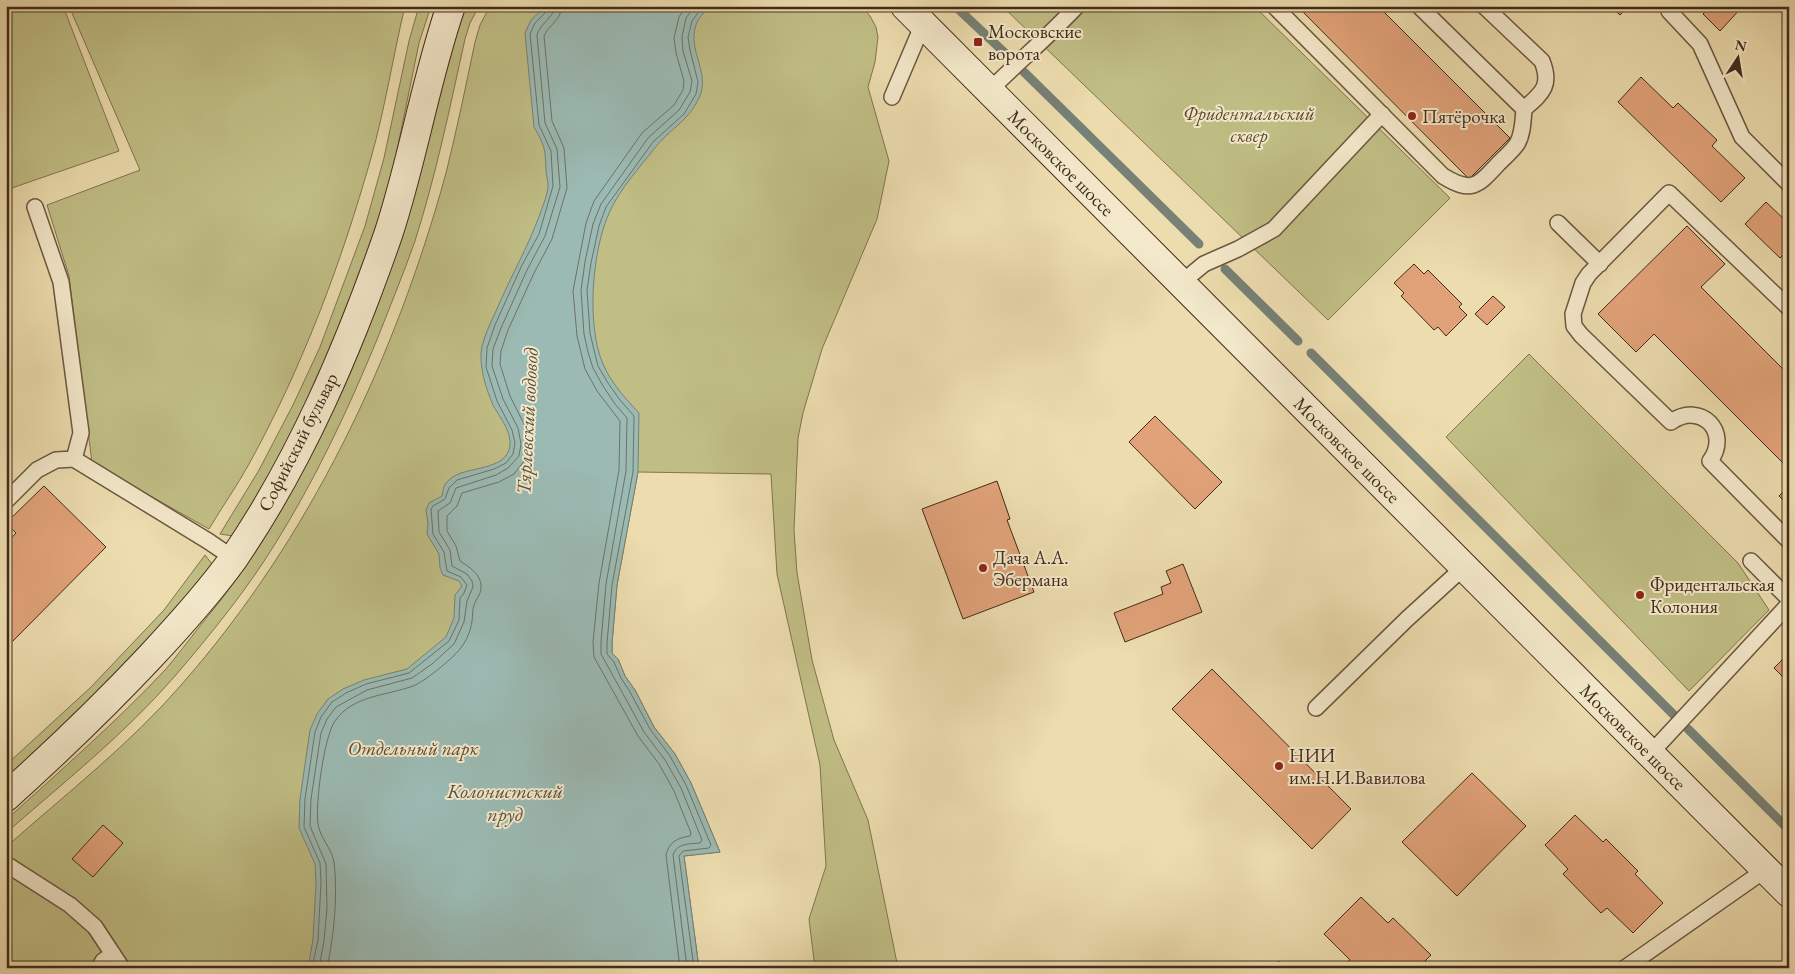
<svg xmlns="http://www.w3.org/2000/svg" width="1795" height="974" viewBox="0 0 1795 974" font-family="'EB Garamond',serif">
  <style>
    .green { fill: #c0be85; stroke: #817450 }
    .water { fill: #9bbab3; stroke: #778176 }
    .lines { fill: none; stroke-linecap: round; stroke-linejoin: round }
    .shore { stroke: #6e7266; stroke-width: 1 }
    .stream { stroke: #778176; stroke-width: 9 }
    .building { fill: #e1a279; stroke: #422b1a }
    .lane-casing { stroke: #6c573f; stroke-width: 18 }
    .secondary-casing { stroke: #422b1a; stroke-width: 30 }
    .lane { stroke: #f3e8ca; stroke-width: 15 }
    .secondary { stroke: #f3e8ca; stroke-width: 28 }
    .poi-dot { fill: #8f2418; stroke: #f3e8ca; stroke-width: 2 }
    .labels { text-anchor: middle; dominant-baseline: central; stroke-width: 4; stroke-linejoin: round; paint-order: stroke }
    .poi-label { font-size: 19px; fill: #422b1a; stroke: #f3e8ca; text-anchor: start }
    .park-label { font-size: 19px; font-style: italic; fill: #5b482f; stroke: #f3e8ca }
    .street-label { font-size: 19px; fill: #422b1a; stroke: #f3e8ca }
    .water-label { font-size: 20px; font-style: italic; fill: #584f40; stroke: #f3e8ca }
  </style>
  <rect width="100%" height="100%" fill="#ecdcae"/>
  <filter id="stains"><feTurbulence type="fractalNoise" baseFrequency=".004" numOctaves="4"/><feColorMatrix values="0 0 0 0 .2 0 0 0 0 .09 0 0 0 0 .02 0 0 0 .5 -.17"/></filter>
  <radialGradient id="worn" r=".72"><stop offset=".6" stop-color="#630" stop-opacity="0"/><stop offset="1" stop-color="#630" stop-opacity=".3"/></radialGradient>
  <path class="green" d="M6,6H63L119,151L6,190Z
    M69,6H405C393,56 385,109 371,158C341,264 302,368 249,464C237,486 222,507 209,529L92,463L69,276L47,205L140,170Z
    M419,6H431L419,43L395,160L376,230L330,350L303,409L270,476L233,536L220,534L259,470L293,405L320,347L365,226L384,158L409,41Z
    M465,6H479L470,23L465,39C450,107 436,175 415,241C403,275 389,309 376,342C347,412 315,480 275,544C246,591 211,634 175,676C125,734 64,782 6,833V820C60,771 115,723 165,670C177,656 188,641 200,626C223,598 245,569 264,538C323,445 367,342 401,238C425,166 440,91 459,18Z
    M490,6H861L870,16L876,27L878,37L875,62L868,87L889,161L877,219L822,349L803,413L798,438L794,530L797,573L812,660L834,740L868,820L898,968H815L809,919L826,866L820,765L777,574L771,474L638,472L617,585L612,643V653L618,659L625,676L635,690L654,727L675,754L691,783L720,852L684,856L699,968H6V847C66,794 130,744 182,684C310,538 395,359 446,173C457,129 466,85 475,42L480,25Z
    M1002,6H1254L1450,198L1328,320Z
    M1529,354L1738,563L1769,610L1689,691L1446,437Z
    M205,555L212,564L172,616L99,695L6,780V765L91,687L164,610Z"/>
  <path class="water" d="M546,6H709C705,12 698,18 696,25C687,50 711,73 699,98C688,122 668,130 654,149C639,168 620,189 610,211C592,249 586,325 603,364C611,383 625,398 639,413L638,472L617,585L612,643V653L618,659L625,676L635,690L654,727L675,754L691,783L720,852L684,856L699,968H306L309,963L313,939L316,883L315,864L299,828L300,799L310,730L317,714L328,699L343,689L364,680L407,669L446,637L454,618L455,595L462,586L459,581L443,575L440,568L439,554L427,534L428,523L426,510L429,503L442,496C443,491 443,486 447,482C460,465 501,473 509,450C514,434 500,418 493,405C486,389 478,364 482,346C485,334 491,322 496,311C510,278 528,247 540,214C543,205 548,194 548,185C548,180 546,175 546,170C545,148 545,146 534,127L525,33L531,20Z"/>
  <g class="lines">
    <path class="shore" d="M312,968L318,940L321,882L320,863L304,827L305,799L315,732L321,717L332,702L346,693L366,684L409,673L449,641L459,620L460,598L464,593L467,585L461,577L447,571L444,552L433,534L431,509L433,506L445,499L449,488L457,480L494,469L506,463L513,454L515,443L512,430L497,401L486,367L487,348L495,325L521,267L539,234L553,186L551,151L539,125L530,34L535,23L547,11L548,6
      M319,968L324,941L327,908L326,864L310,826L311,799L321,733L327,719L336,707L367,690L412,678L432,664L454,644L464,622L467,601L473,587L472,581L467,574L452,566L450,550L439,532L438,511L450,503L456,488L496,475L508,468L519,456L521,444L518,428L503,399L492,366L493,349L501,328L527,270L545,236L560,187L557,149L545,123L537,35C540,23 554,18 555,6
      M327,968C334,935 338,896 334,862C332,849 320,838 318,824C315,805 324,736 335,721C353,695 386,696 413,686C424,682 452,659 460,649C466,642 471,630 472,621C473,615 472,608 475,603C476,599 479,596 480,593C485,577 471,568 460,561L456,546L447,531V516L457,506L462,493L499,482L514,474L525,460L529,446L525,426L510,396L500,364L501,351L508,330L534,273L552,239L567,188L564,148L552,121L544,36C549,24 561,21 562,6
      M680,968L666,855C669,842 677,838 690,836L691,833L674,791L659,764L638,736L594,657L593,642L599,583L619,470L620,421L597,391L585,369L577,336L573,291L586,223L594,201L642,133L674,105L683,90L684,81L676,53L674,38L679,17L686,6
      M687,968L673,855C677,843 689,844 700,843L702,840L681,788L665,760L644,732L601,654V642L606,584L626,471L627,418L615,404L603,386L593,368L588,352L584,334L581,290L585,262L593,224L601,204L648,138L679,110L690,92L692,81L683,51L682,37L686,18L695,6
      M694,968L679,856L683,851L709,848L711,845L686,785L670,756L650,729L630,692L621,678L614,662L607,654V643L612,585L633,472L634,416L620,400L608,383L598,366L594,350L590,333L587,290L591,263L599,226L606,207L653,142L684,114L696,94L698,82L690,50L688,37L692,21L703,6"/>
    <path class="stream" d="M955,6L1006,54
      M1023,71L1199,244
      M1225,269L1298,341
      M1311,353L1674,715
      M1688,729L1789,830"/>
  </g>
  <path class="building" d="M1297,6H1378L1510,138L1469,179Z
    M1610,6H1629L1620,15Z
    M1711,6H1743L1720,31L1703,14Z
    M1641,77L1673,108L1678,103L1717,140L1712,146L1745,178L1721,202L1618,102Z
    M1766,202L1789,224V250L1780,258L1745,224Z
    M1687,226L1725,264L1701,287L1789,375V469L1654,334L1636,352L1598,314Z
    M1414,264L1424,274L1428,270L1462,304L1459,307L1467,315L1446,336L1438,327L1434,330L1401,296L1404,293L1394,283Z
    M1493,296L1505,307L1487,325L1475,314Z
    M1155,416L1222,482L1195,509L1129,442Z
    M997,481L1010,519L1007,520L1034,592L963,619L922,509Z
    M44,486L106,547L6,648V544L16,533L6,523Z
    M1789,486V506L1779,496Z
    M1183,564L1202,612L1125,642L1114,613L1163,594L1161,587L1171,583L1166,571Z
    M1789,653V683L1774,668Z
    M1212,669L1351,809L1312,849L1172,709Z
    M1472,773L1526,826L1457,896L1402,842Z
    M1575,815L1603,842L1606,839L1638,871L1635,874L1663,903L1633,933L1607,908L1601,913L1563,874L1568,869L1545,845Z
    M103,825L123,843L93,877L72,859Z
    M1361,897L1388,923L1393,918L1431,955L1425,961L1433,968H1350L1346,964L1350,960L1324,934Z
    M1279,961L1284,968H1271Z"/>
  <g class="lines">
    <defs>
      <path id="lane" d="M1274,6L1443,176C1471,193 1477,187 1498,164C1504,158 1512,151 1517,144C1523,134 1523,120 1524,109L1419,6
        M1484,6L1542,61C1552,86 1542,93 1524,109
        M1674,6L1669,11L1700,44L1742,137L1789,184
        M989,91C1018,62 1049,36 1077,6
        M892,97L923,24
        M35,207L61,282L81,433L74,459L208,541L233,558
        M1558,223L1600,264
        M1181,283L1204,264L1238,249L1274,229L1382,114
        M1789,308L1669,193L1589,274L1583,283L1573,314L1574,326L1581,335L1671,422C1701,401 1731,432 1710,461L1789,541
        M6,501L37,470L56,460L74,459
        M1751,561L1789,599
        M1316,708L1407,619L1464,567
        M1650,754L1789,604
        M6,864L70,905L95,927L122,968
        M99,968L103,961L113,954
        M1625,968L1765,870"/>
      <path id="secondary" d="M905,6L1789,893
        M6,797C56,752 104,706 150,657C179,626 209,593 234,558C301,460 349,347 388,235C413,160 425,81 451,6"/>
    </defs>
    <use href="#lane" class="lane-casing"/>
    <use href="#secondary" class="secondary-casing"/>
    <use href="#lane" class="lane"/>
    <use href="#secondary" class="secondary"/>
  </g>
  <g class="poi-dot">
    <rect x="973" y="37" width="10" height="10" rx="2.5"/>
    <circle cx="1412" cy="116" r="5"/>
    <circle cx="983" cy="568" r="5"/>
    <circle cx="1640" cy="595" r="5"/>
    <circle cx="1279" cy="766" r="5"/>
  </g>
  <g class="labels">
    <g class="poi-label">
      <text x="988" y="31">Московские<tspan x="988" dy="22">ворота</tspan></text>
      <text x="1422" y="116">Пятёрочка</text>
      <text x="993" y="557">Дача А.А.<tspan x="993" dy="22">Эбермана</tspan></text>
      <text x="1650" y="584">Фридентальская<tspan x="1650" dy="22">Колония</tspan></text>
      <text x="1289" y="755">НИИ<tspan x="1289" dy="22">им.Н.И.Вавилова</tspan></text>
    </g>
    <g class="park-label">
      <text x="1249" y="113">Фридентальский<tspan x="1249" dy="22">сквер</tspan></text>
      <text x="413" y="748">Отдельный парк</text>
    </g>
    <g class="street-label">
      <text transform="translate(1061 163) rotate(45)">Московское шоссе</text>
      <text transform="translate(298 442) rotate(-63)">Софийский бульвар</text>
      <text transform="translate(1347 450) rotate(45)">Московское шоссе</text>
      <text transform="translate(1633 737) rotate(45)">Московское шоссе</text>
    </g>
    <g class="water-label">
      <text transform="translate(527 421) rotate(-87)">Тярлевский водовод</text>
      <text x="505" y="791">Колонистский<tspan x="505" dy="23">пруд</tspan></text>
    </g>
  </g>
  <rect width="1795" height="974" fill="none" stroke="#ecdcae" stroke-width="25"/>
  <rect x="8" y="8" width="1780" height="959" fill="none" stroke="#422b1a" stroke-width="2.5"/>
  <rect x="12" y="12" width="1770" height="949" fill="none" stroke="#422b1a"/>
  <g transform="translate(1738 58) rotate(12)" stroke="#f3e8ca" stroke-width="4" paint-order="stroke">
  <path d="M0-4L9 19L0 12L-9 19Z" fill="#422b1a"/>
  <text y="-8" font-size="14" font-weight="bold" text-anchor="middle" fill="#422b1a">N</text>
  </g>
  <rect width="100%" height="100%" filter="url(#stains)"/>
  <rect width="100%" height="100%" fill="url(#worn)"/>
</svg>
